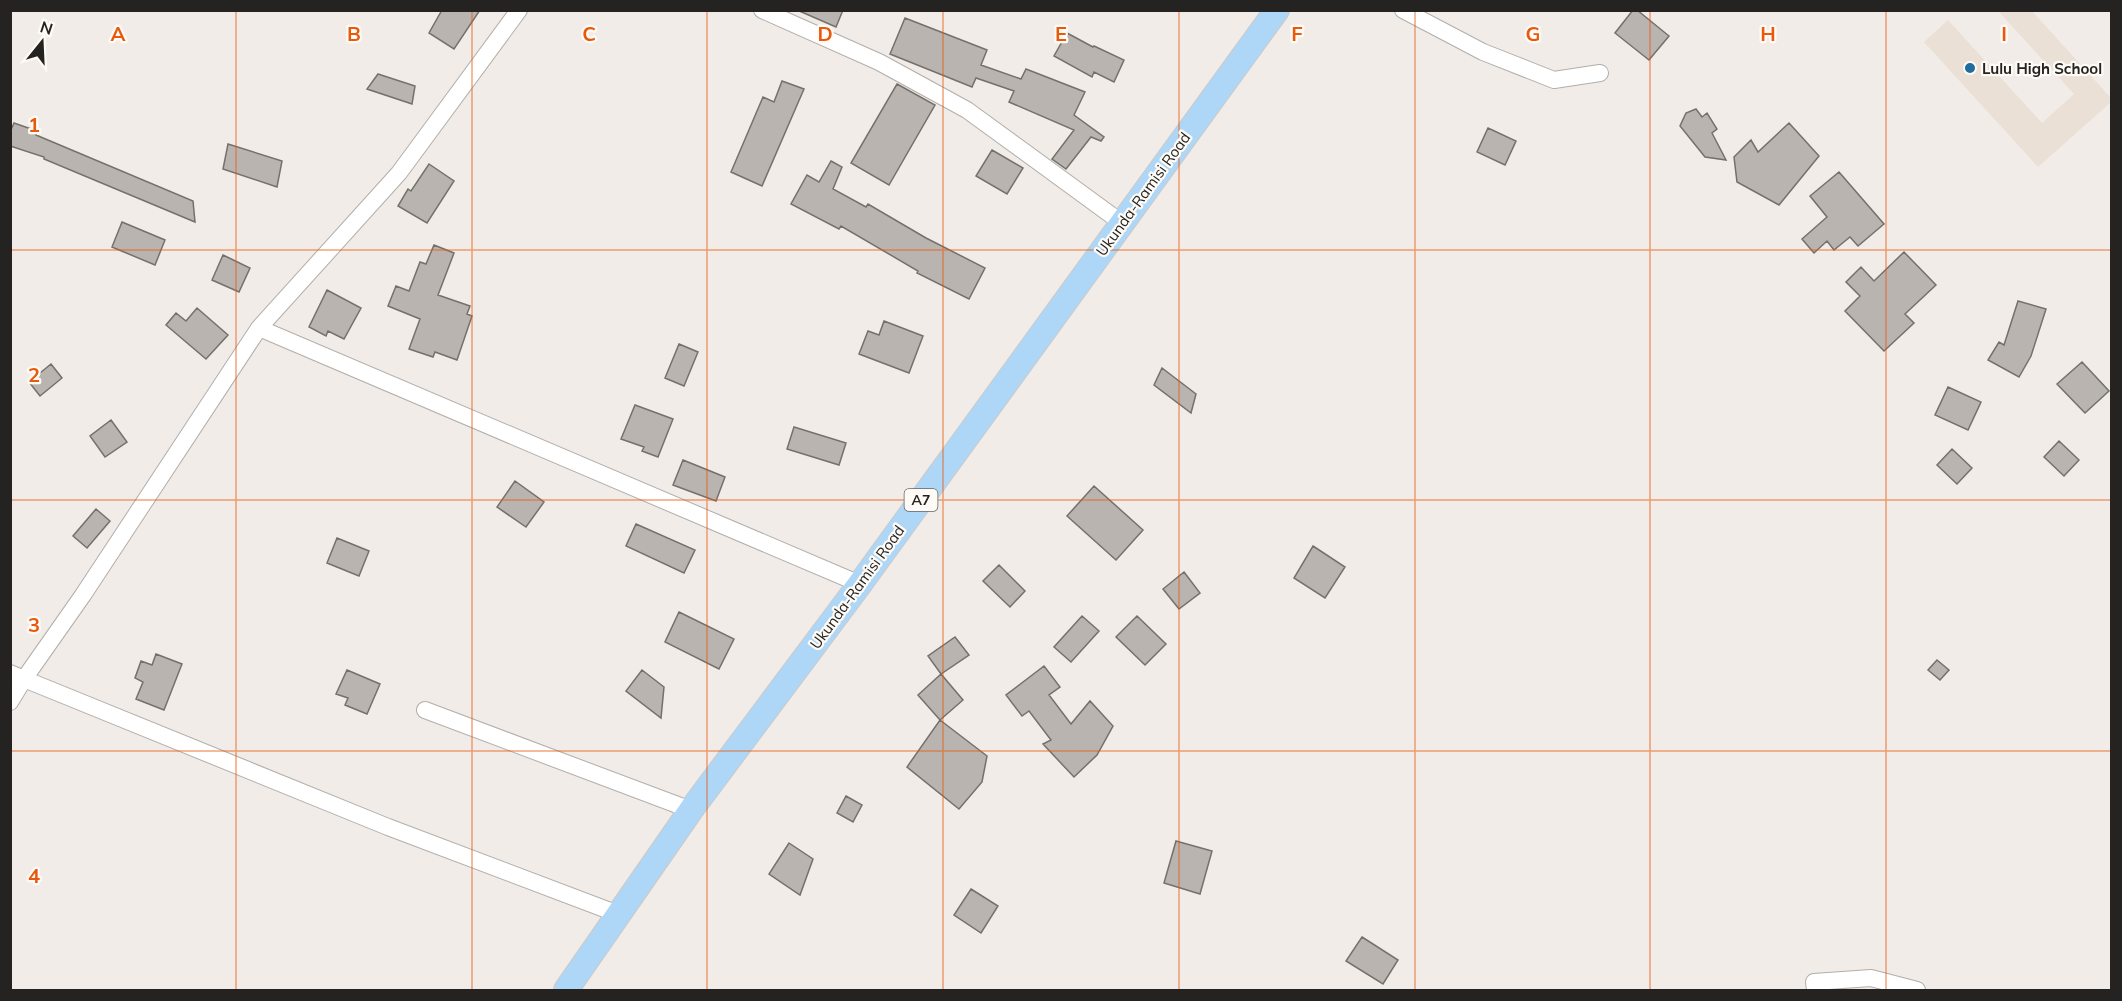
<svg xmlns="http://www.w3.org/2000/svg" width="2122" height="1001" viewBox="0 0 2122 1001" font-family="Mulish,sans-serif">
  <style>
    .built { fill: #eae0d6 }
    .building { fill: #b9b4b0; stroke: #74706c; stroke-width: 1.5 }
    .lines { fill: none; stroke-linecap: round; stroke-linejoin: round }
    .minor-casing { stroke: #b2aeaa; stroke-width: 18 }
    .highway-casing { stroke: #cacaca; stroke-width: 26 }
    .minor { stroke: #fff; stroke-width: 16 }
    .highway { stroke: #aed7f7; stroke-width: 24 }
    .grid { fill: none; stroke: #e8590c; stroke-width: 1.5; stroke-opacity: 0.55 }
    .poi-dot { fill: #1e6d9f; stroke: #fefaf5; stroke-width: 2 }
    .labels { text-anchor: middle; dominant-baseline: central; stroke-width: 4.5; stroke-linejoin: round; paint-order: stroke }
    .shield { fill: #fefaf5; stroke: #656461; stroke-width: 1.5 }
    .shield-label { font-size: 14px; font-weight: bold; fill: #242321 }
    .poi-label { font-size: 15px; font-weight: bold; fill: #242321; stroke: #fefaf5; text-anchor: start }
    .street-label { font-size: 15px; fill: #242321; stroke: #fefaf5 }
    .grid-label { font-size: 20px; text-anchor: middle; font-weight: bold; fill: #e8590c; stroke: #fefaf5; stroke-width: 4.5; stroke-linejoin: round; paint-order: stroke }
  </style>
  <rect width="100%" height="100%" fill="#f1ece8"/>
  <path class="built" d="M1998,11H2032L2111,98V102L2038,167L1924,42L1948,20L2042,123L2074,94Z"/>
  <path class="building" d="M442,10H480L454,49L429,33Z
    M797,10H843L836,27Z
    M1633,10H1637L1669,36L1649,60L1615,33Z
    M905,18L987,50L981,65L1021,79L1026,69L1085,92L1074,115L1104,137L1101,141L1091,137L1066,169L1052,159L1074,130L1009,102L1014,91L976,78L972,87L890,54Z
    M1067,33L1093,47L1094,46L1124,60L1114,82L1094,72L1092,77L1054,56Z
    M378,74L415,86L412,104L367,89Z
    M782,81L804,89L762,186L731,172L763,97L774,102Z
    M897,84L935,105L889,185L851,163Z
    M1696,109L1702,117L1707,113L1717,129L1712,133L1726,160L1705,157L1680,126L1686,113Z
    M14,123L37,131L36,135L193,201L195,222L44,159V157L10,146V132Z
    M1789,123L1819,156L1779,205L1737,182L1734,157L1751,140L1758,152Z
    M1488,128L1516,141L1505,165L1477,152Z
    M228,144L282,161L277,187L223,169Z
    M992,150L1023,168L1007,194L976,176Z
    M831,161L842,167L833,189L866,207L868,204L926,238L985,268L969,299L917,273L918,271L841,226L839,229L791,204L807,175L819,182Z
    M429,164L454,181L427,223L398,206L408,189L411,191Z
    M1839,172L1884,224L1858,246L1850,237L1834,250L1827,241L1814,253L1802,239L1827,217L1810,196Z
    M122,222L165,240L155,265L112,247Z
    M434,245L454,253L438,295L470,306L467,314L472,316L457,360L435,352L433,357L409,349L420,319L388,306L396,286L409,291L420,262L426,264Z
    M1904,252L1936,285L1905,314L1914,323L1884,351L1845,311L1860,296L1846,282L1861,267L1874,281Z
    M223,255L250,268L239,292L212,280Z
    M327,290L361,308L344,339L328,331L326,336L309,327Z
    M2018,301L2046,309L2031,356L2019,377L1988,360L1999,342L2004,345Z
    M197,308L228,335L206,359L166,325L176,313L186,321Z
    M884,321L923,336L909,373L859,354L868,331L879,335Z
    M679,344L698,352L684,386L665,378Z
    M2082,362L2109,391L2085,413L2057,384Z
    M51,364L62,378L40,396L29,382Z
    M1162,368L1196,394L1191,413L1154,385Z
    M1948,387L1981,402L1968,430L1935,415Z
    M635,405L673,419L658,457L642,451L644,447L621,439Z
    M111,420L127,442L105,457L90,436Z
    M794,427L846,443L839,465L787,449Z
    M2059,441L2079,460L2064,476L2044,457Z
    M1952,449L1972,468L1957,484L1937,465Z
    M683,460L725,477L716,501L673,485Z
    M515,481L544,502L526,527L497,507Z
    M1094,486L1143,530L1116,560L1067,516Z
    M96,509L110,521L87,548L73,536Z
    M636,524L695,550L684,573L626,546Z
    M337,538L369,551L359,576L327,563Z
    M1313,546L1345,567L1325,598L1294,578Z
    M999,565L1025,591L1010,607L983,581Z
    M1184,572L1200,593L1179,609L1163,589Z
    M679,612L734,639L719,669L665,642Z
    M1082,616L1099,631L1071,662L1054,647Z
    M1137,616L1166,644L1145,665L1116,637Z
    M955,637L969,655L941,674L928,656Z
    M156,654L182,664L164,710L136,699L143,682L135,678L141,661L152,665Z
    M1937,660L1949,670L1940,680L1928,670Z
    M1044,666L1060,687L1049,695L1071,724L1090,701L1113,726L1097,755L1074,777L1043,744L1051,740L1029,711L1022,716L1006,695Z
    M347,670L380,684L367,714L345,705L348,698L336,694Z
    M642,670L664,687L661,718L626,691Z
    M941,674L963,700L940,720L918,695Z
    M940,720L987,756L982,782L959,809L907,767Z
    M846,796L862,805L853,822L837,813Z
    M1176,841L1212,851L1200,894L1164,883Z
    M789,843L813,859L800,895L769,874Z
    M971,889L998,906L981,933L954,915Z
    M1362,937L1398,960L1383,984L1346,961Z"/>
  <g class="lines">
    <defs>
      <path id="minor" d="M762,10L879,62L967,110L1122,223
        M1403,10L1483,52L1554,80L1600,73
        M259,328L860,584
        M10,673L24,679L83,595L259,328L399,173L519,10
        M10,702L24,679L388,827L618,914
        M425,710L691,810
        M1815,990L1814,982L1871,978L1917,990"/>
      <path id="highway" d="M566,990L691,810L860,584L1277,10"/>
    </defs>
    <use href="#minor" class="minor-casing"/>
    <use href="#highway" class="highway-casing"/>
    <use href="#minor" class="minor"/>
    <use href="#highway" class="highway"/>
  </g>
  <path class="grid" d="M236,10V990M472,10V990M707,10V990M943,10V990M1179,10V990M1415,10V990M1650,10V990M1886,10V990M10,250H2112M10,500H2112M10,751H2112"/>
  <circle class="poi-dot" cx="1970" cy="68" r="6"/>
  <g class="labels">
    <rect class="shield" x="904.5" y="489" width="33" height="22" rx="4.5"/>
    <g class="shield-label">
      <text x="921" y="500">A7</text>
    </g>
    <g class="poi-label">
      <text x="1982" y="68">Lulu High School</text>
    </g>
    <g class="street-label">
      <text transform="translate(1143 194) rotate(-54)">Ukunda-Ramisi Road</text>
      <text transform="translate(857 587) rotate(-54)">Ukunda-Ramisi Road</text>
    </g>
  </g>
  <g class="grid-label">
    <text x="118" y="41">A</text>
    <text x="354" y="41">B</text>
    <text x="589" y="41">C</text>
    <text x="825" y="41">D</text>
    <text x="1061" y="41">E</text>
    <text x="1297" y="41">F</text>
    <text x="1533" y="41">G</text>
    <text x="1768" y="41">H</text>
    <text x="2004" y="41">I</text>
    <text x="34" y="132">1</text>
    <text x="34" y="382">2</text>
    <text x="34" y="632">3</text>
    <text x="34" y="883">4</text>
  </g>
  <rect width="2122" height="1001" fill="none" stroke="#242321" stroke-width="24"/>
  <g transform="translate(42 42) rotate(18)" stroke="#fefaf5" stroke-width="4.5" paint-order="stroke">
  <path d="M0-4.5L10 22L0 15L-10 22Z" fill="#242321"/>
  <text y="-9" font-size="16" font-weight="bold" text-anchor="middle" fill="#242321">N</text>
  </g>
</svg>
